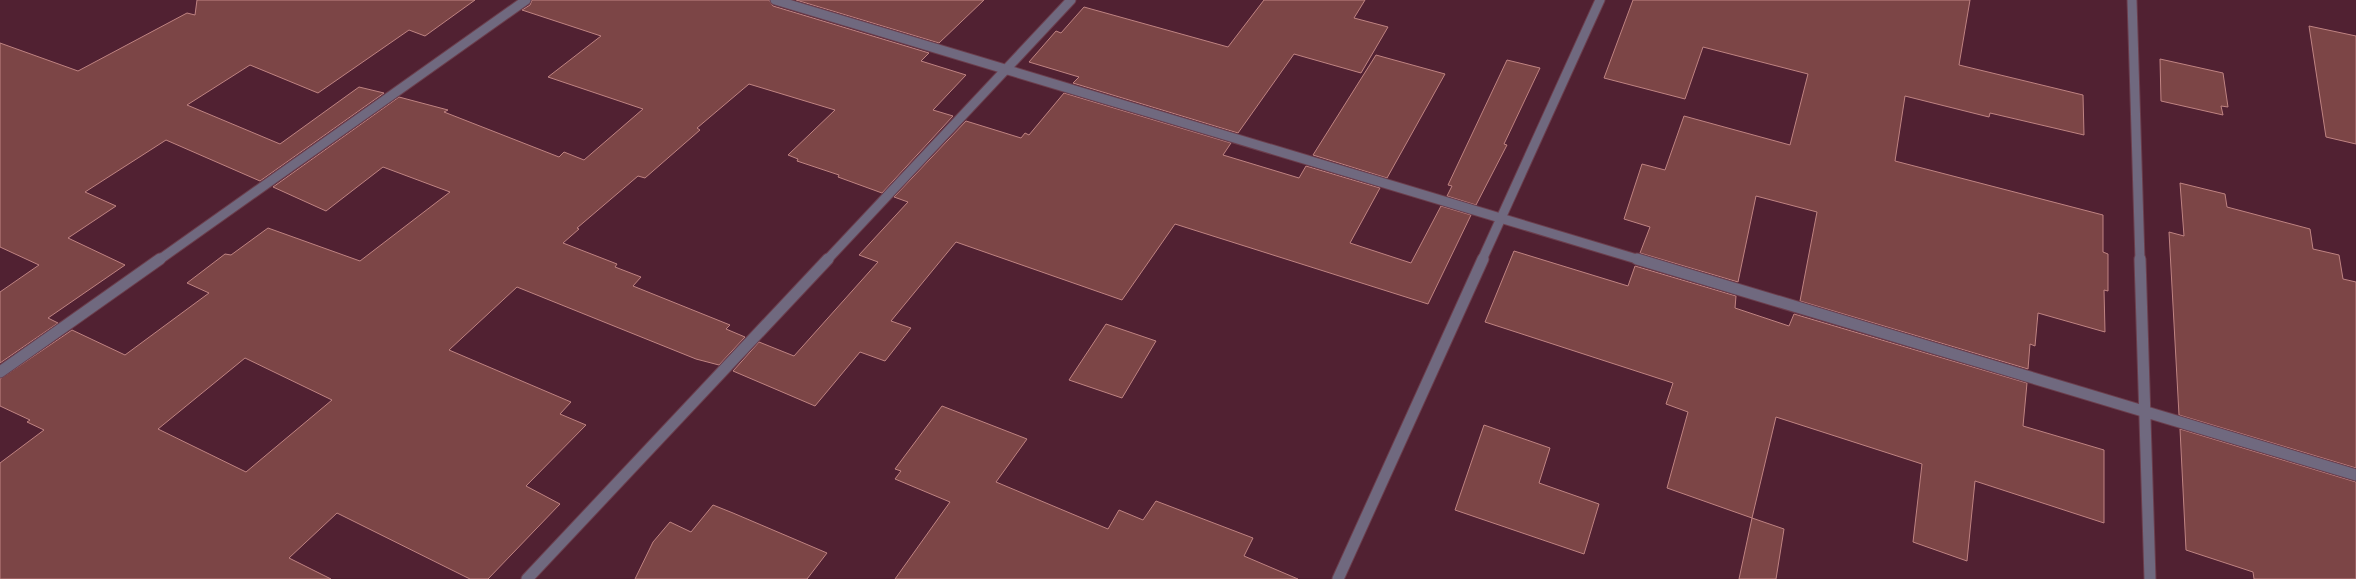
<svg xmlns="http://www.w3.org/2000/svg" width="2356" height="579" viewBox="0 0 2356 579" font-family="Roboto,sans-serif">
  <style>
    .building { fill: #7c4546; stroke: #bf8382; fill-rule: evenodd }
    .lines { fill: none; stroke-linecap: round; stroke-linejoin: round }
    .minor-far1-casing { stroke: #6b3e4d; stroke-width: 11 }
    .minor-casing { stroke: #6b3e4d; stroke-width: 13 }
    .minor-far1 { stroke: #70697f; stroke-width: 9 }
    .minor { stroke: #70697f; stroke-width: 11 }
  </style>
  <rect width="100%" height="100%" fill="#512132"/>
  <path class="building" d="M197,0H475L425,36L409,30L318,93L250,65L187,105L280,144L359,87L384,93L260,181L166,140L85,192L116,206L68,238L125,265L48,318L58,323L0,363V292L39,265L0,247V43L78,71L187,13L195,15Z
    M532,0H769L773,6L929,53L921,61L966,75L933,110L953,116L882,193L838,177L839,175L797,161L798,159L788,155L835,110L749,84L697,128L700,130L645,178L638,176L577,228L579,229L563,243L617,264L615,267L641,277L633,286L730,325L726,329L745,337L719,365L696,359L517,287L449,350L571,402L560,414L586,425L526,486L560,504L488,579H470L337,513L289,558L331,579H0V463L44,430L27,422L30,420L0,406V379L72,330L125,355L209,293L187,283L225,254L231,255L268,228L360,261L450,192L383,167L326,211L273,187L399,97L448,110L444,112L559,157L564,152L584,160L643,109L548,77L601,36L522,10L530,5ZM245,358L332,400L246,472L158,429Z
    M796,0H984L939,43Z
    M1264,0H1365L1354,18L1388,27L1361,73L1294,54L1238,133L1073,83L1079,77L1029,62L1056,31L1061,33L1084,7L1228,47Z
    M1633,0H1970L1959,65L2083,95L2084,135L1990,113L1989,117L1905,96L1895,161L2103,215V252L2108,254V291L2104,290L2105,332L2038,313L2035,346L2030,344L2028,369L1800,301L1817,212L1756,196L1738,282L1640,253L1650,227L1624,219L1642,164L1665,170L1684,116L1790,145L1808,74L1703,47L1685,99L1604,78Z
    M2309,26L2356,36V144L2326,137Z
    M1376,55L1445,74L1387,178L1313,155Z
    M2160,59L2223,73L2228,107L2221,106L2223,115L2161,101Z
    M1507,60L1540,68L1504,144L1507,145L1476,205L1447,196L1452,186L1448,185Z
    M1064,93L1231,143L1223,155L1299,178L1306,166L1380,188L1350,243L1411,263L1441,206L1471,215L1428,304L1175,224L1122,300L956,242L891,321L911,328L885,361L860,352L815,406L733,371L759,342L794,356L878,262L859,255L908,202L894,197L966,121L1021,138L1025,133L1029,135Z
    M2180,183L2225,194L2227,207L2310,229L2313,249L2339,255L2343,279L2356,282V468L2179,415L2169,232L2184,236Z
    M1514,251L1628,286L1635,266L1736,296L1735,308L1789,326L1794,314L2027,383L2023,426L2104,450V523L1975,481L1967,561L1913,542L1922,464L1776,417L1752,518L1784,529L1776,579H1739L1752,518L1667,488L1688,412L1666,404L1673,383L1485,322Z
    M1106,324L1156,341L1122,398L1069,380Z
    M942,406L1027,439L996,482L1108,529L1119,510L1143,520L1156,501L1253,538L1244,556L1298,579H895L950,502L895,479L901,471L895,469Z
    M1484,425L1550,448L1539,483L1599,504L1584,554L1455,510Z
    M2180,429L2356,482V579H2254L2253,572L2186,550Z
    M713,505L733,513L827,553L807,579H635L653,542L670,522L691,532Z"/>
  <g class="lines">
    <defs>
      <path id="minor-far1" d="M775,0L1640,260
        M2132,0L2140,260
        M159,260L526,0
        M827,260L1071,0
        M1482,260L1600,0"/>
      <path id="minor" d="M1637,259L2356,475
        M2140,259L2150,579
        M0,372L160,259
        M527,579L828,259
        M1338,579L1483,259"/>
    </defs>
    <use href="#minor-far1" class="minor-far1-casing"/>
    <use href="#minor" class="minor-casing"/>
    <use href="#minor-far1" class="minor-far1"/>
    <use href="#minor" class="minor"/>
  </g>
</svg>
